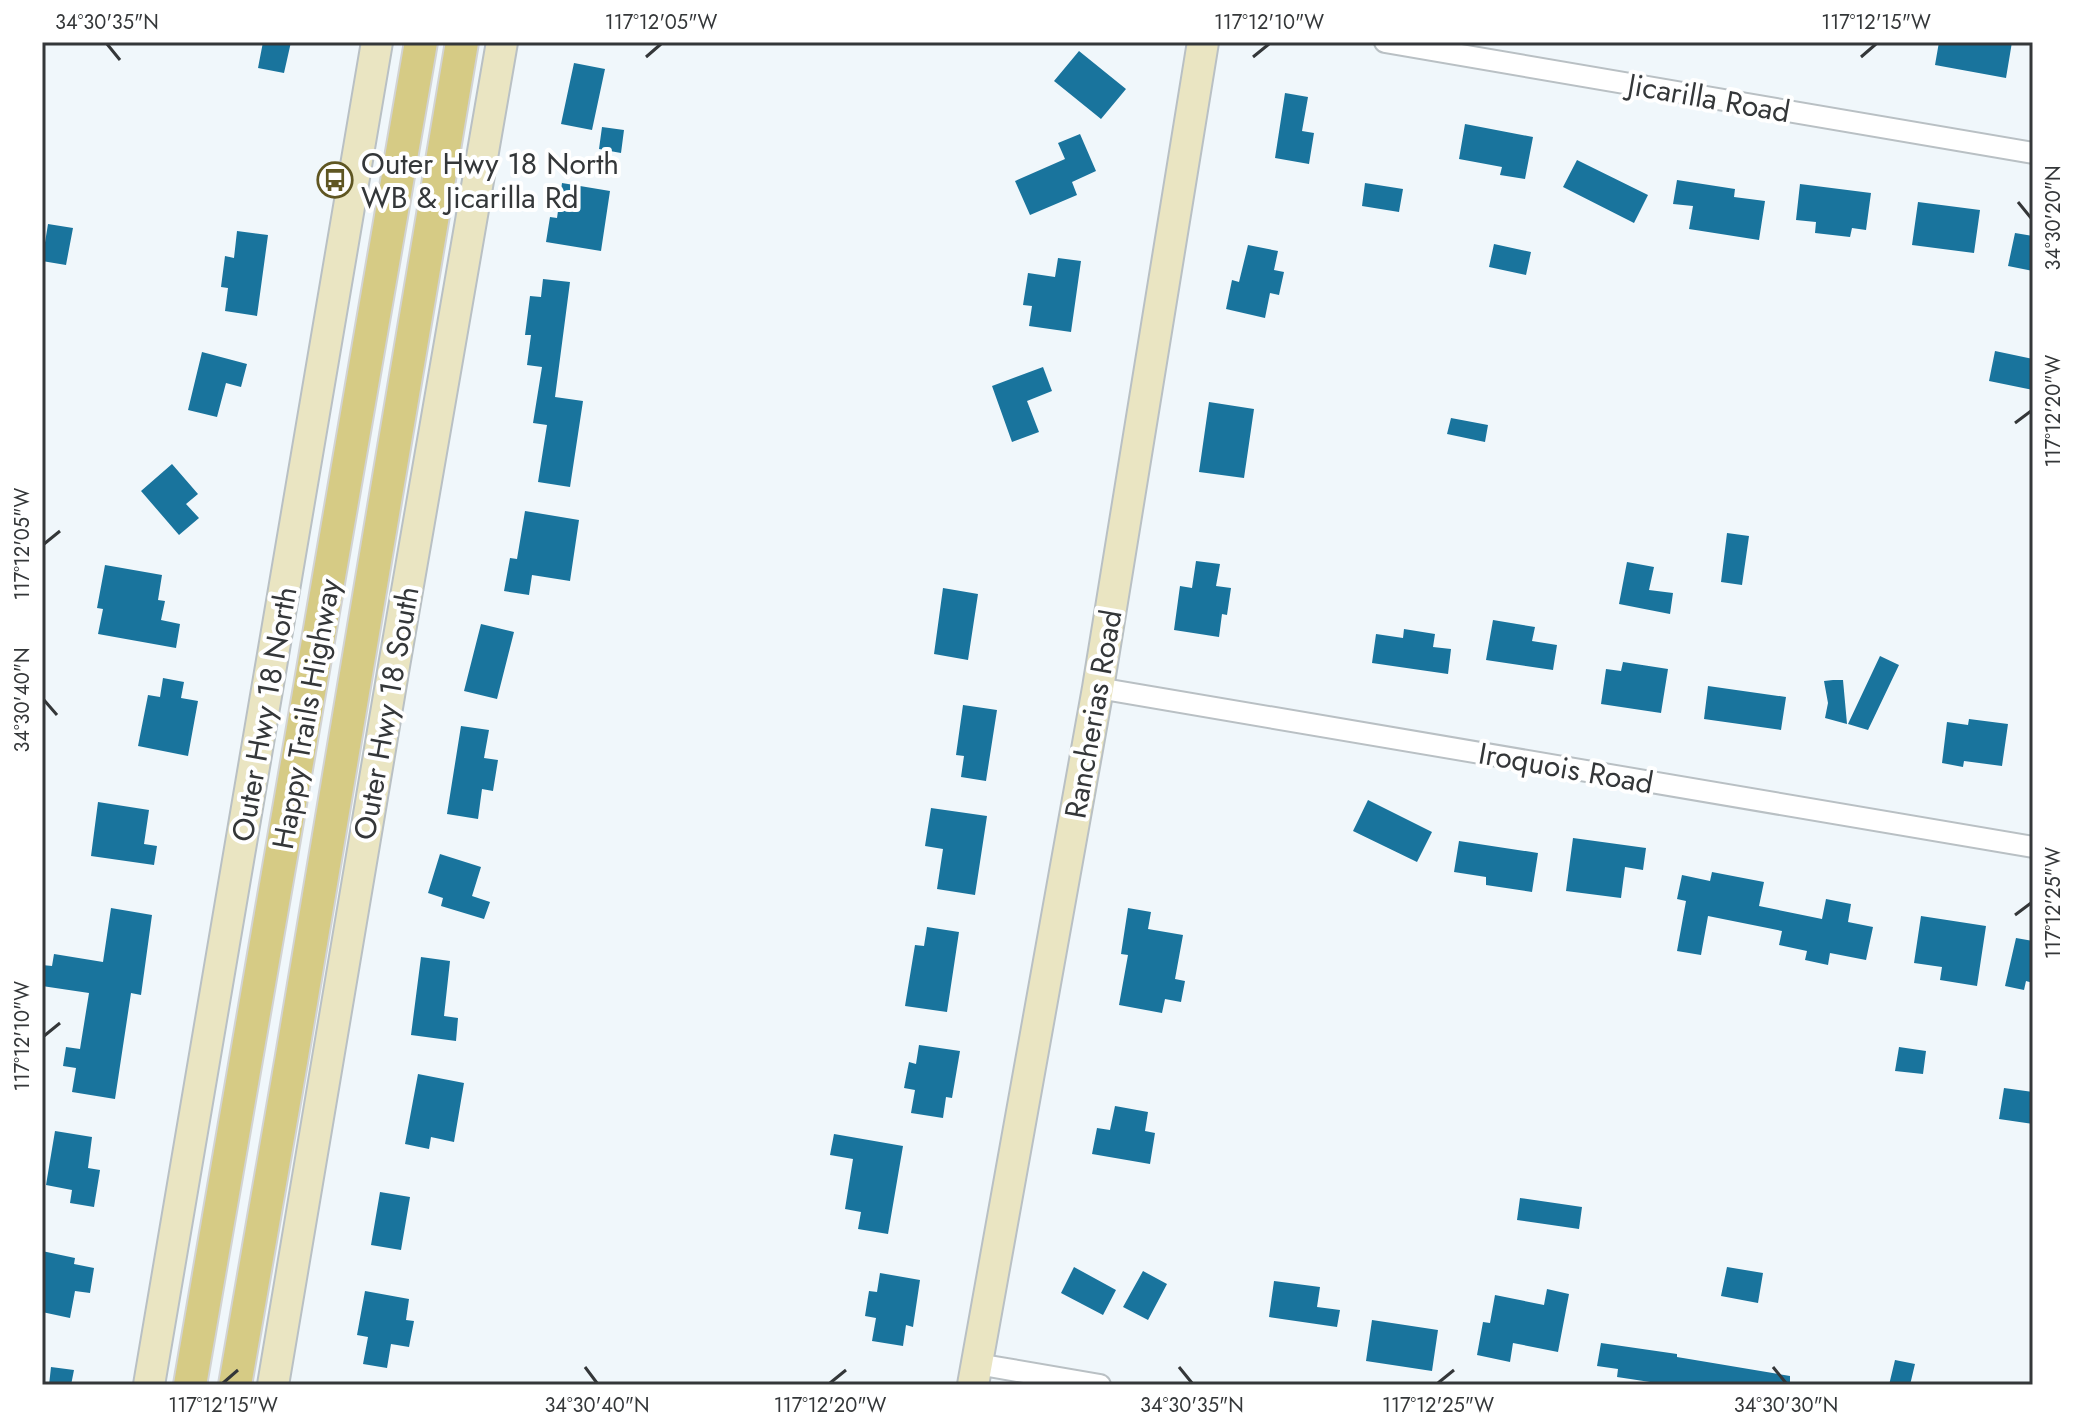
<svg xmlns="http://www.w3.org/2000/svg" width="2075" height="1427" viewBox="0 0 2075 1427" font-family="Jost,sans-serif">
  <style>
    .building { fill: #19749d }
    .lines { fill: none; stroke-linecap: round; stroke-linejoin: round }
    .street-casing { stroke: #b9c0c4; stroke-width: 24 }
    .secondary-casing { stroke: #b9c0c4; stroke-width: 34 }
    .primary-casing { stroke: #d2d3d3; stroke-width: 36 }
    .street { stroke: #fff; stroke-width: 20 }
    .secondary { stroke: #eae5c2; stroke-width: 30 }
    .primary { stroke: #d6cb85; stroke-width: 32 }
    .ticks { fill: none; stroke: #343739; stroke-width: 3 }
    .labels { text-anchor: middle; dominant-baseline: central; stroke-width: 8; stroke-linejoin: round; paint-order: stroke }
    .street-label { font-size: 30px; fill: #343739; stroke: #fff }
    .poi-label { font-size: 30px; fill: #343739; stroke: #fff; text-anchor: start }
    .neatline { fill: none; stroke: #343739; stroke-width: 3 }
    .ticks-label { font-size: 20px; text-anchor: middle; fill: #343739 }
  </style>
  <rect width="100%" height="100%" fill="#f0f7fb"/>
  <path class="building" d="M263,42H291L284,73L258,68Z
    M1939,42H2012L2006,78L1935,65Z
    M1079,51L1126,89L1101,119L1054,81Z
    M574,63L605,69L592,130L561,124Z
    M1285,93L1308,97L1302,131L1314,133L1309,164L1275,158Z
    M1465,124L1533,137L1525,179L1500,175L1502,167L1459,159Z
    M602,127L624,130L621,153L599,149Z
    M1080,134L1096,171L1072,182L1077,195L1030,215L1015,181L1065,159L1058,143Z
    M1577,160L1648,195L1634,223L1563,187Z
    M1677,180L1735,189L1734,197L1765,201L1759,240L1689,229L1693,206L1673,204Z
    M562,183L610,191L601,251L546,242L550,217L557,218Z
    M1365,183L1403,189L1399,212L1362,206Z
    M1800,184L1871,193L1866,230L1852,228L1850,237L1815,233L1816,222L1796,220Z
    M1918,202L1980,210L1974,253L1912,245Z
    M48,224L73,228L66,265L42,261Z
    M237,231L268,235L257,316L225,311L228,288L221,287L225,256L234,258Z
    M2015,233L2033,236V271L2008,266Z
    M1494,244L1531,252L1526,275L1489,267Z
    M1248,245L1278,251L1274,270L1284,272L1279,295L1270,293L1265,318L1226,309L1232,280L1239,282Z
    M1058,258L1081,261L1071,332L1029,326L1032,306L1023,305L1028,273L1055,277Z
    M543,279L570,282L555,397L583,401L570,487L538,482L547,425L533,423L542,367L527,365L531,335H525L530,296L541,297Z
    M1995,351L2033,359V390L1989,381Z
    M202,352L247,364L241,387L226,383L217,417L188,410Z
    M1043,367L1052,391L1027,401L1039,432L1012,442L992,386Z
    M1209,402L1254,409L1244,478L1199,472Z
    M1451,418L1488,425L1485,442L1447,434Z
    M172,464L198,494L186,504L199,518L179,535L141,491Z
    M525,511L579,520L570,581L532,575L529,595L504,591L510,558L517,559Z
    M1727,533L1749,536L1742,585L1721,582Z
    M1196,561L1220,564L1216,586L1231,588L1227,615L1222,614L1219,637L1174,630L1180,586L1192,588Z
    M1627,562L1654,567L1649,590L1673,593L1670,614L1619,604Z
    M105,565L162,575L158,600L165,601L161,620L180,624L176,648L98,634L103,609L97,608Z
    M943,588L978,594L968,660L934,654Z
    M1493,620L1535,627L1532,641L1557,645L1553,670L1486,660Z
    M481,624L514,632L497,699L464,691Z
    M1404,629L1435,634L1433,647L1451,649L1448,674L1372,663L1376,634L1403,638Z
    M1880,656L1899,665L1868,730L1848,724Z
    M1623,662L1668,669L1661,713L1601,704L1606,669L1621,671Z
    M163,678L184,682L181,698L198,701L188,756L138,746L148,695L160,697Z
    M1833,680H1843L1847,724L1825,718L1828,703L1824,681Z
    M1708,686L1786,697L1781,730L1704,719Z
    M963,705L997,710L986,781L961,777L964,756L956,755Z
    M1969,719L2008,724L2002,766L1964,761L1963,767L1942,763L1947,722L1968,725Z
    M461,726L489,730L484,758L498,760L493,791L482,789L478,819L447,814Z
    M1368,800L1432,832L1417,862L1353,831Z
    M98,802L149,810L144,844L157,846L154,865L91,856Z
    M931,808L987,816L975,895L937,889L943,849L925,846Z
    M1573,838L1646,848L1643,870L1625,867L1621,898L1566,891Z
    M1459,841L1538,853L1532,892L1486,885V877L1454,872Z
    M440,854L481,867L472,896L490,902L484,919L441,906L443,898L428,893Z
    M1712,872L1764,882L1759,906L1822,919L1826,899L1851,904L1848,922L1873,927L1866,960L1830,953L1828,965L1805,960L1807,951L1779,945L1782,931L1708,916L1701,955L1677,951L1686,901L1677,899L1682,875L1710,881Z
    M111,908L152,915L141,995L131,993L115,1099L72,1092L76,1068L63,1066L66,1047L80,1049L89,993L42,986V965L52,966L54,954L103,962Z
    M1128,908L1151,912L1148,929L1183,935L1175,979L1185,981L1181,1002L1165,999L1162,1013L1119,1005L1128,955L1121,954Z
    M1921,916L1986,926L1977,986L1940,980L1942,967L1914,963Z
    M927,927L959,932L947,1012L905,1006L915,945L924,946Z
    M2016,938L2033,941V983L2026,981L2024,990L2005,986Z
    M421,957L450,961L444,1016L458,1018L456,1041L411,1035Z
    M919,1045L960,1051L952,1098L946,1097L943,1118L911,1113L915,1090L904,1088L909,1062L916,1064Z
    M1899,1047L1926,1051L1923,1074L1895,1071Z
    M418,1074L464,1083L454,1142L431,1137L429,1149L405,1144Z
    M2004,1088L2033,1092V1124L1999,1119Z
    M1115,1106L1148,1112L1145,1131L1155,1133L1150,1164L1092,1154L1097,1128L1110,1130Z
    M55,1131L92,1137L88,1168L100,1170L94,1207L70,1203L72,1190L46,1185Z
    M834,1134L903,1146L888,1234L858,1229L861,1212L845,1209L853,1159L830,1155Z
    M380,1192L410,1197L401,1250L371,1245Z
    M1520,1198L1582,1207L1579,1229L1517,1220Z
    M42,1251L75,1258L74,1264L94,1268L90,1293L75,1291L70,1318L42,1312Z
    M1074,1267L1116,1290L1103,1315L1061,1293Z
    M1727,1267L1763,1273L1758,1303L1721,1296Z
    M1143,1271L1167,1284L1148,1320L1123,1307Z
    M880,1273L920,1280L913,1327L906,1325L903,1346L872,1341L876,1318L865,1316L869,1291L877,1292Z
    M1274,1281L1320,1287L1317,1307L1340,1310L1337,1327L1269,1317Z
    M1547,1289L1569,1294L1558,1352L1513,1343L1510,1362L1477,1355L1483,1322L1490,1323L1495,1295L1544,1305Z
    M365,1291L409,1299L406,1320L414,1321L409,1347L391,1344L387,1368L363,1364L368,1337L357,1335Z
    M1372,1320L1438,1330L1432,1371L1366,1361Z
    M1601,1343L1677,1354V1357L1790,1376V1385H1670L1617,1377L1618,1369L1597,1366Z
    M1895,1360L1915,1364L1910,1385H1889Z
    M51,1367L74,1370L71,1385H49Z"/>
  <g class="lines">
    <defs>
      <path id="street" d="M1385,42L2033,153
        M1098,688L2033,847
        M977,1364L1100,1385"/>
      <path id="secondary" d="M149,1385L377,42
        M273,1385L394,666L502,42
        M973,1385L1098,688L1203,42"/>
      <path id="primary" d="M190,1385L421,42
        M235,1385L292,1056L462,42"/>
    </defs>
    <use href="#street" class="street-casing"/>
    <use href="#secondary" class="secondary-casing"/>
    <use href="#primary" class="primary-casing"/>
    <use href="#street" class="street"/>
    <use href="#secondary" class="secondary"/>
    <use href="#primary" class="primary"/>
  </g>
  <path class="ticks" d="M107,44L120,60M646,57L661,44M1253,57L1269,44M1861,57L1876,44M2018,202L2031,218M2015,423L2031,411M44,544L60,531M44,700L57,715M2015,915L2031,903M44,1036L60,1023M585,1367L597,1383M1179,1367L1192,1383M1773,1367L1786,1383M223,1383L238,1370M830,1383L846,1370M1438,1383L1454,1370"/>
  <defs>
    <symbol id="bus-ring" viewBox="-11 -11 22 22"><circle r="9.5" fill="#fff" stroke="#5f5622" stroke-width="1.5"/><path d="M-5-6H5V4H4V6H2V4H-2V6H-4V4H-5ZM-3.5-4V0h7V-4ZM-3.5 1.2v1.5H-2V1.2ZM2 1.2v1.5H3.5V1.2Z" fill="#5f5622"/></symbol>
  </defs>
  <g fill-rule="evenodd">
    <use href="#bus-ring" x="315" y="160" width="40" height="40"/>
  </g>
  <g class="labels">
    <g class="street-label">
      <text transform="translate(1709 98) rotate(10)">Jicarilla Road</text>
      <text transform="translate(386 713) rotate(-80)">Outer Hwy 18 South</text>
      <text transform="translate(264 714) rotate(-80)">Outer Hwy 18 North</text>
      <text transform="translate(306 714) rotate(-80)">Happy Trails Highway</text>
      <text transform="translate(1093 714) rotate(-80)">Rancherias Road</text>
      <text transform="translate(1566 768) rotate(10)">Iroquois Road</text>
    </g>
    <g class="poi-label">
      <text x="361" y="163">Outer Hwy 18 North<tspan x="361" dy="34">WB &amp; Jicarilla Rd</tspan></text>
    </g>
  </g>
  <rect width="2075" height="1427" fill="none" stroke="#ffffff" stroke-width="88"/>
  <rect x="44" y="44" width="1987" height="1339" class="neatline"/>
  <g class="ticks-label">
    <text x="107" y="29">34°30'35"N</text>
    <text x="661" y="29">117°12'05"W</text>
    <text x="1269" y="29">117°12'10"W</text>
    <text x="1876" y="29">117°12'15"W</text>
    <text transform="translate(2053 218) rotate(-90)" y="7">34°30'20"N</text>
    <text transform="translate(2053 411) rotate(-90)" y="7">117°12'20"W</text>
    <text transform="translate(22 544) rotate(-90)" y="7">117°12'05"W</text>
    <text transform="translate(22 700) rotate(-90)" y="7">34°30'40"N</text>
    <text transform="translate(2053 903) rotate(-90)" y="7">117°12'25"W</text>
    <text transform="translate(22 1036) rotate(-90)" y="7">117°12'10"W</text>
    <text x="223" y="1412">117°12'15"W</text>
    <text x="597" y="1412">34°30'40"N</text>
    <text x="830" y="1412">117°12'20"W</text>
    <text x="1192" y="1412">34°30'35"N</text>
    <text x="1438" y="1412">117°12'25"W</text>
    <text x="1786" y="1412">34°30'30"N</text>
  </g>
</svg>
